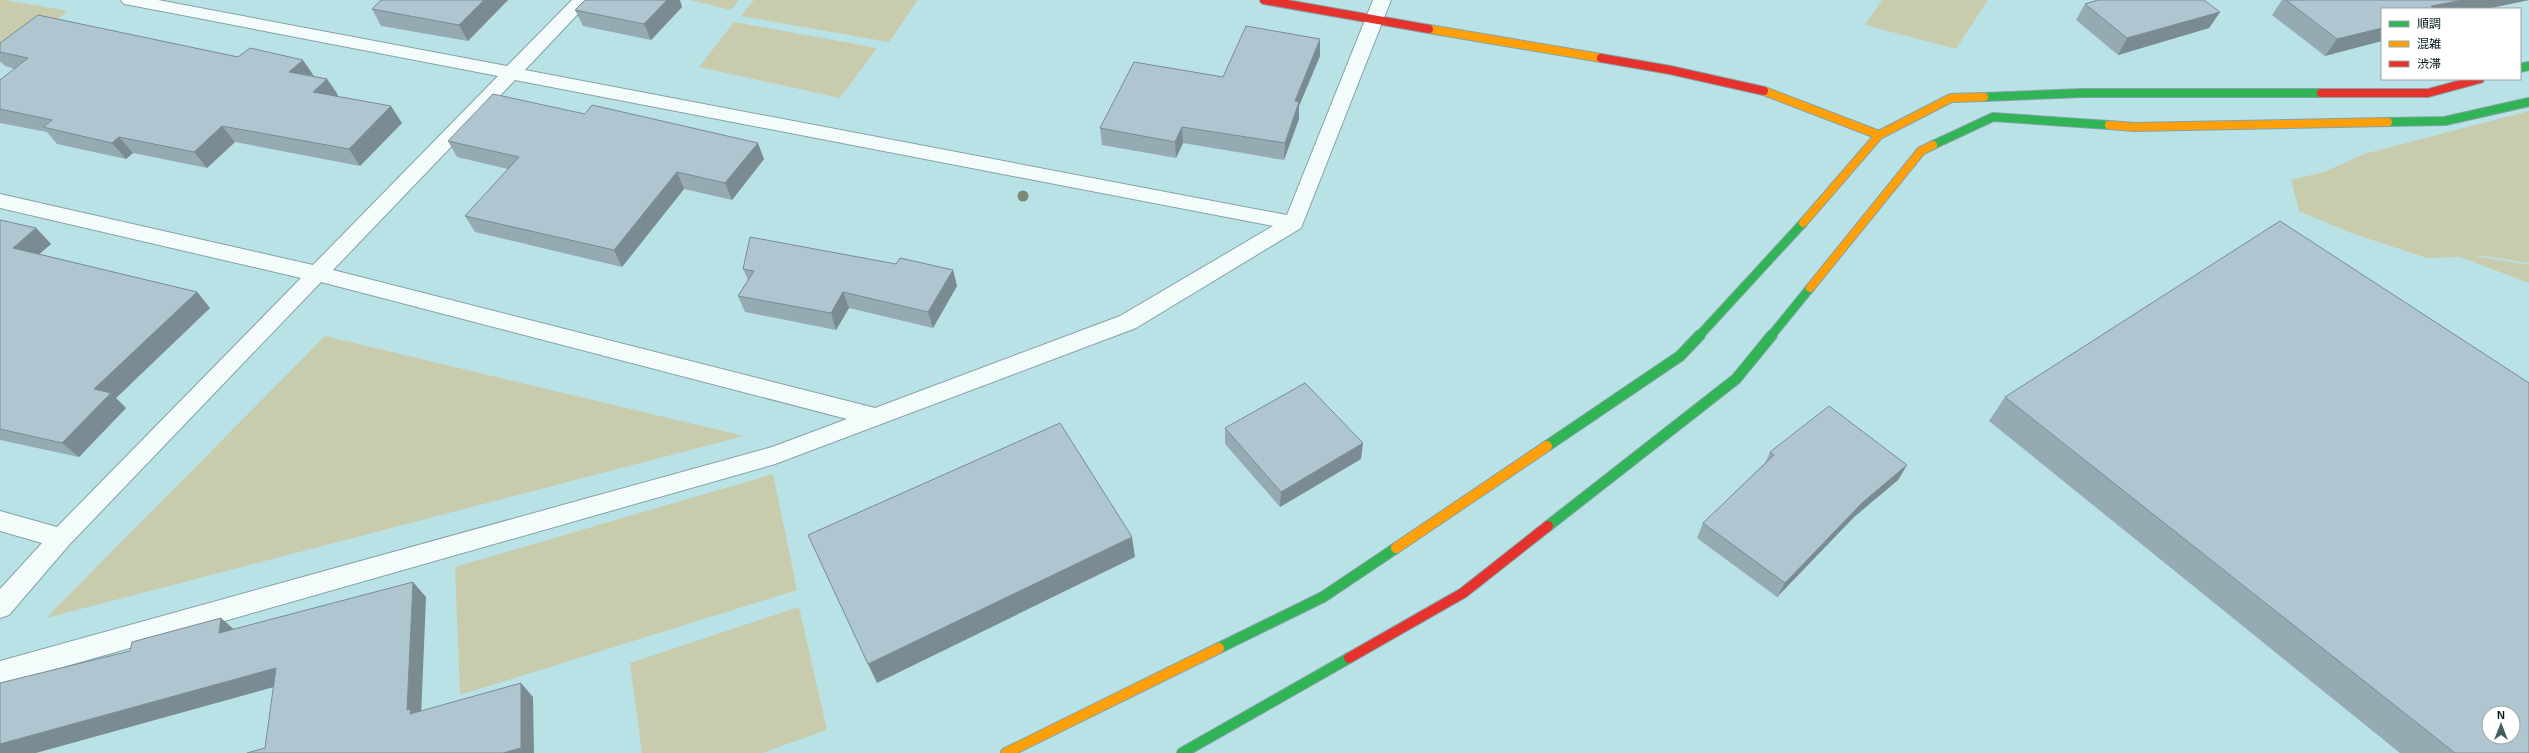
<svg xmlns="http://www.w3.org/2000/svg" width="2529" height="753" viewBox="0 0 2529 753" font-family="Arial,'Noto Sans JP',sans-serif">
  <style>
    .green { fill: #c9cbad }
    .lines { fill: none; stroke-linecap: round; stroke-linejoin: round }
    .street-casing { stroke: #83a3a6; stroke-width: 2 }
    .fast-far1-casing { stroke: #83a3a6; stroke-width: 10 }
    .fast-casing { stroke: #83a3a6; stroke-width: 12 }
    .slow-far1-casing { stroke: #83a3a6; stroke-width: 10 }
    .slow-casing { stroke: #83a3a6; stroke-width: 12 }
    .jam-far1-casing { stroke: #83a3a6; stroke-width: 10 }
    .jam-casing { stroke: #83a3a6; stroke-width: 12 }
    .street { fill: #f4fbfb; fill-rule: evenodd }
    .fast-far1 { stroke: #30b455; stroke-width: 8 }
    .fast { stroke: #30b455; stroke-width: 10 }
    .slow-far1 { stroke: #ff9f0a; stroke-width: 8 }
    .slow { stroke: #ff9f0a; stroke-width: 10 }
    .jam-far1 { stroke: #e5322d; stroke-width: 8 }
    .jam { stroke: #e5322d; stroke-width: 10 }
    .tree { fill: #7f8875 }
    .wall { fill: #96aab4 }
    .shaded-wall { fill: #7a8b92 }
    .building { fill: #afc6d1; stroke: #7a8b92; fill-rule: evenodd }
  </style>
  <rect width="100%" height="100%" fill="#b9e2e6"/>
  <path class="green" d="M0,0H6L68,11L0,64Z
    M690,0H739L731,10Z
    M754,0H918L889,42L741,16Z
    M1882,0H1988L1956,49L1865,25Z
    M734,22L877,48L840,98L699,67Z
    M2529,111V263L2484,256H2475L2529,265V283L2460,257L2427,258L2351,233L2299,211L2291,180L2324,172L2364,154Z
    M325,336L744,436L46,618Z
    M773,474L797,590L460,695L455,567Z
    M799,607L827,730L762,753H642L630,663Z"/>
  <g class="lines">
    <defs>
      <path id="street" d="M121,0H158L507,66L572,0H591L525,70L1287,215L1373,0H1391L1301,228L1136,328L775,464L0,685V661L772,447L847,419L321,282L69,545L9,615L0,618V589L42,543L0,531V511L57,527L301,278L0,208V194L313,265L498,76L130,5L124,4ZM515,80L1273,226L1120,316L875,408L333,270Z"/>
      <path id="fast-far1" d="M2520,68L2529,66
        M1984,97L2083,93H2321
        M2388,122L2445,121L2529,102
        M1933,145L1993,117L2109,125
        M1699,336L1803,223
        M1771,336L1810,288"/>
      <path id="fast" d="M1547,446L1680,356L1700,335
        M1548,526L1736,379L1772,335
        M1219,648L1323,597L1396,548
        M1182,753L1349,658"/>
      <path id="slow-far1" d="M1429,29L1601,58
        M1764,91L1879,135
        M2109,125L2134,127L2388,122
        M1803,223L1879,135L1951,98L1984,97
        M1810,288L1921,151L1933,145"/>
      <path id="slow" d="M1396,548L1547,446
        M1006,753L1219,648"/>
      <path id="jam-far1" d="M1264,0L1429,29
        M1601,58L1670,70L1764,91
        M2321,93H2428L2480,79"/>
      <path id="jam" d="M1349,658L1463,593L1548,526"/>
    </defs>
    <use href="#street" class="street-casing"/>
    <use href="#fast-far1" class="fast-far1-casing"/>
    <use href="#fast" class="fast-casing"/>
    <use href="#slow-far1" class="slow-far1-casing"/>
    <use href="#slow" class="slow-casing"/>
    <use href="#jam-far1" class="jam-far1-casing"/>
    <use href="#jam" class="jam-casing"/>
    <use href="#street" class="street"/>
    <use href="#fast-far1" class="fast-far1"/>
    <use href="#fast" class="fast"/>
    <use href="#slow-far1" class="slow-far1"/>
    <use href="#slow" class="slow"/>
    <use href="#jam-far1" class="jam-far1"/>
    <use href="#jam" class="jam"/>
  </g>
  <circle class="tree" cx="1023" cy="196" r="5.5"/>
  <path class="wall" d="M381,0H508L468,41L381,26L372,9Z
    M2282,0H2529L2486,9H2382L2325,56L2272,15Z
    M2085,4L2220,12L2209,28L2118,55L2076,20Z
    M682,7L651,40L583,26L575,10Z
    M0,43L314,76L327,79L338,95L337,96L402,123L360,166L235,142L207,168L133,153L126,159L57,144L47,132L0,123V80L15,69L5,66L0,61Z
    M1320,56L1299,106V119L1284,160L1183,143L1176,158L1102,145L1100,128Z
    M448,141L764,159L732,200L684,189L622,267L475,232L465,216L508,169L457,157Z
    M0,220L36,228L51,244L39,254L197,292L210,308L116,398L126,408L79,457L0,440Z
    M896,264L953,270L957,286L933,328L849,308L836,330L745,312L738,296L748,280L743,269Z
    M2005,397L2529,753H2400L1989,421Z
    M1225,428L1361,459L1280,507L1225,444Z
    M1770,452L1907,465L1898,480L1854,517L1777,597L1697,538L1703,523L1765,463Z"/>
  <path class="shaded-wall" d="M484,0H508L468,41L459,25Z
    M667,0H680L682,7L651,40L644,24Z
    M2463,0H2529L2486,9H2429L2431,6Z
    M2220,12L2209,28L2118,55L2127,38Z
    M2382,28V41L2325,56L2337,39Z
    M1320,39V56L1299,106V119L1284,160L1285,143L1295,101Z
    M303,60L314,76L289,72Z
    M327,79L338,95L324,109L313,92Z
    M391,106L402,123L360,166L349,149Z
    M222,126L235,142L207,168L194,152Z
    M1182,127L1183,143L1176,158L1175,142Z
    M119,137L133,153L126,159L112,143Z
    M758,143L764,159L732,200L725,183Z
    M677,172L684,189L622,267L614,250Z
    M36,228L51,244L28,264L13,248Z
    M953,270L957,286L933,328L928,312Z
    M197,292L210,308L116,398L126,408L79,457L62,443L94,389Z
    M843,292L849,308L836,330L831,313Z
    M1363,443L1361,459L1280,507L1281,492Z
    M1907,465L1898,480L1854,517L1777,597L1785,583L1863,502Z
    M1132,537L1135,557L877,683L868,664Z
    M413,582L426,597L421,718L410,714L407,710Z
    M221,618L237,632L219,633Z
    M276,668L292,682L36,753H0V744Z
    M521,683L533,697L534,753H503Z"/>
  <path class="building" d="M381,0H484L459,25L372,9Z
    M585,0H667L644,24L575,10Z
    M2098,0H2204L2220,12L2127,38L2085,4Z
    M2286,0H2463L2431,6L2434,9H2382V28L2337,39Z
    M38,15L238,57L250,48L303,60L289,72L327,79L313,92L391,106L349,149L222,126L194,152L119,137L112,143L43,127L52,120L0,109V80L28,58L0,52V43Z
    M1246,26L1320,39L1295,101L1299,102L1285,143L1182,127L1175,142L1100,128L1134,62L1223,77Z
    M493,94L585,114L592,105L758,143L725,183L677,172L614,250L465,216L519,157L448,141Z
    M0,220L36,228L13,248L197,292L94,389L111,393L62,443L0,429Z
    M2280,221L2529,383V753H2455L2005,397ZM2489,713H2513V737H2489Z
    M750,237L896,264L900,258L953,270L928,312L843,292L831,313L738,296L754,271L743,269Z
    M1305,383L1363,443L1281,492L1225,428Z
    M1829,406L1907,465L1863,502L1785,583L1703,523L1774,455L1770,452Z
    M1060,423L1132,537L868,664L808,535Z
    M413,582L407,710L411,709L410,714L521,683V748L503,753H247L265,748L276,668L0,744V683L130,651L132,642L221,618L219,633Z"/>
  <rect x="2381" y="8" width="140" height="72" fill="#ffffff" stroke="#99a3a4"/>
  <rect x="2389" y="21" width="20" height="6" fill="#30b455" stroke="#99a3a4"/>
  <text x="2417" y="28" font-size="12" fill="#00181b">順調</text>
  <rect x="2389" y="41" width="20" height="6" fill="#ff9f0a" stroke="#99a3a4"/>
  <text x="2417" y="48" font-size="12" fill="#00181b">混雑</text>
  <rect x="2389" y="61" width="20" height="6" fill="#e5322d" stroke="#99a3a4"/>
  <text x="2417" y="68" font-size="12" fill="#00181b">渋滞</text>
  <g transform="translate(2501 725)"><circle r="19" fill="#ffffff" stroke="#99a3a4"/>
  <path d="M0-3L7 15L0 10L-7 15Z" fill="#415f62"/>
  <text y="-6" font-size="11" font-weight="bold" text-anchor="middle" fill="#00181b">N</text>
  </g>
</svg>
